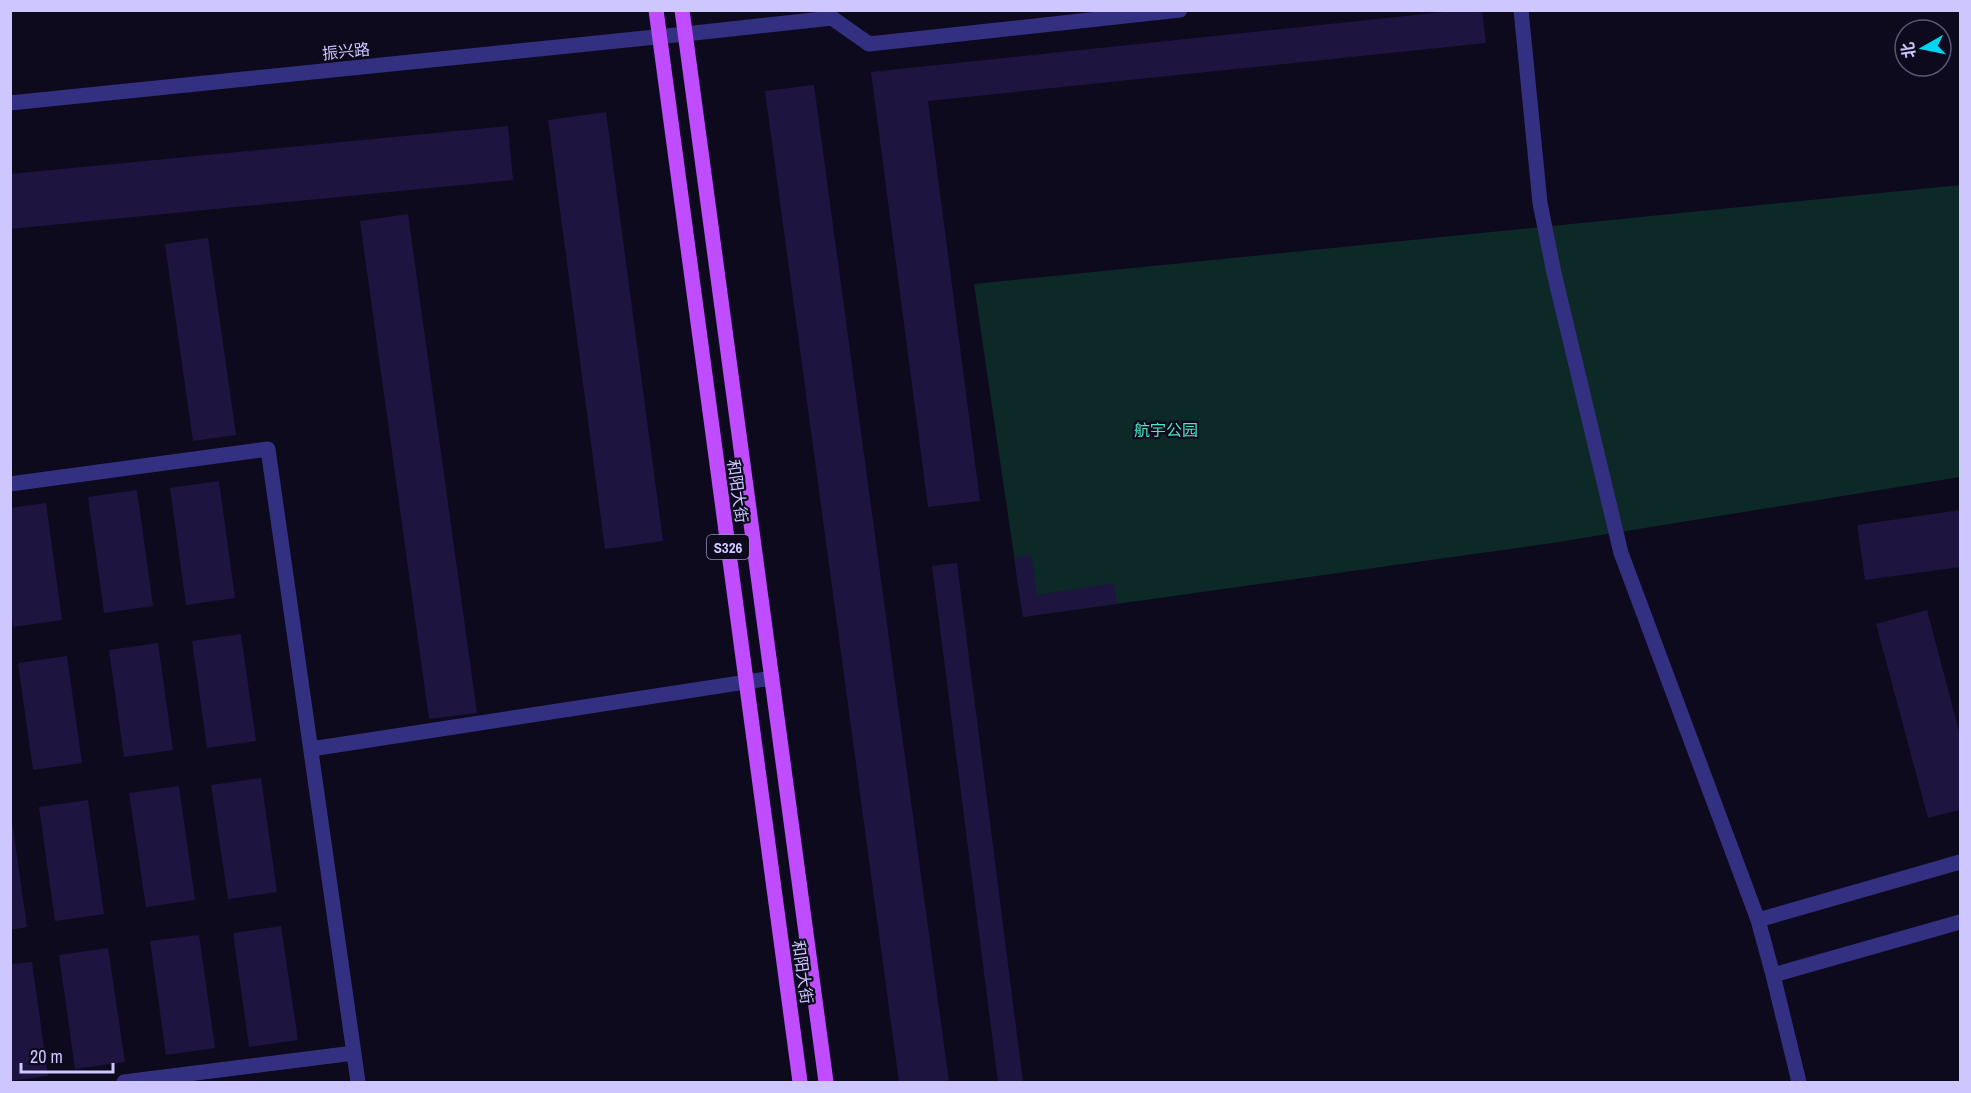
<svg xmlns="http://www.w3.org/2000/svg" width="1971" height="1093" viewBox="0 0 1971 1093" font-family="'Archivo Narrow','Noto Sans SC',sans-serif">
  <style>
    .green { fill: #0c2827 }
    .building { fill: #1e1440 }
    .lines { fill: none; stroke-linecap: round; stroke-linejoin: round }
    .service { stroke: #343081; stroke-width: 15 }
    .minor { stroke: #343081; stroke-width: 15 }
    .tertiary { stroke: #343081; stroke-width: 15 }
    .primary { stroke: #bf4dff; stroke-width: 15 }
    .labels { text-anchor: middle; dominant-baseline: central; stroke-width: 4.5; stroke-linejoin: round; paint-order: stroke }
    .shield { fill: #0d0a1d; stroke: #938ebb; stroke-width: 1.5 }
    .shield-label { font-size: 15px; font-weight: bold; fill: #cdc6ff }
    .street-label { font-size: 16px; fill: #cdc6ff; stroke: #0d0a1d }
    .park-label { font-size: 16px; fill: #48e9c3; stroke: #0d0a1d }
  </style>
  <rect width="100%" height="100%" fill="#0d0a1d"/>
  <path class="green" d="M1960,185V477L1552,543L1023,617L974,284Z"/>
  <path class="building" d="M1463,10H1482L1486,43L928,101L980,501L928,507L871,72Z
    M814,85L949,1082H899L765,91Z
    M606,112L663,541L605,549L548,120Z
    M508,126L513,180L10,229V174Z
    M408,214L477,713L429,719L360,221Z
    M208,238L236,435L193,441L165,244Z
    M219,481L235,598L186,605L170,488Z
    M137,490L153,606L104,613L88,497Z
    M46,503L62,620L13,627L10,607V508Z
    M1960,510V567L1865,580L1857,525Z
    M1031,555L1037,595L1114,583L1117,603L1023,617L1014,558Z
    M957,563L1023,1082H998L932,566Z
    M1927,610L1960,735V810L1928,818L1876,624Z
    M241,634L256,741L207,748L192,641Z
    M158,643L173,750L124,757L109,650Z
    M67,656L82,763L33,770L18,663Z
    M261,778L277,892L228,899L211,785Z
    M179,786L195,900L146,907L129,793Z
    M88,800L104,914L55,921L39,807Z
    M12,821L27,927L10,930V822Z
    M281,926L298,1040L249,1047L233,933Z
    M199,935L215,1048L166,1055L150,941Z
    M108,948L125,1062L75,1069L59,955Z
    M32,962L48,1076L10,1081V964Z"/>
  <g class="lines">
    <path class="service" d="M1521,10L1540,203L1554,273L1621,553L1758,920
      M10,484L268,449L358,1082
      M311,749L772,678
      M124,1082L354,1053"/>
    <path class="minor" d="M832,18L869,44L1180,10
      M685,34L832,18
      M1773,975L1960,922
      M1799,1082L1773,975L1758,920L1960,862"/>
    <path class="tertiary" d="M10,103L685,34"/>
    <path class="primary" d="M656,10L800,1082
      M682,10L826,1082"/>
  </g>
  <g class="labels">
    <rect class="shield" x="707" y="535" width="42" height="24" rx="4.5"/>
    <g class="shield-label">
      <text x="728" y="547">S326</text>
    </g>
    <g class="street-label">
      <text transform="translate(346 51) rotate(-6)">振兴路</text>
      <text transform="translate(738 491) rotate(82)">和阳大街</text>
      <text transform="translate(803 972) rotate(82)">和阳大街</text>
    </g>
    <g class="park-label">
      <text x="1166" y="430">航宇公园</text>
    </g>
  </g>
  <rect width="1971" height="1093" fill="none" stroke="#cdc6ff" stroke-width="24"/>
  <g transform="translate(1923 48) rotate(261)"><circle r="28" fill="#0d0a1d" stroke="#5a5577" stroke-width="1.5"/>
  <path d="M0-4.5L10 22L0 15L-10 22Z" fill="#00d5f1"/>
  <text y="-9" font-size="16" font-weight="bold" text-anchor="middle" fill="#cdc6ff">北</text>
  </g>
  <path d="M21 1063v9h92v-9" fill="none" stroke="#cdc6ff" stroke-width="3"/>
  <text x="30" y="1063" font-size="18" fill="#cdc6ff" stroke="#0d0a1d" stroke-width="4.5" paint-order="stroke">20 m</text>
</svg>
